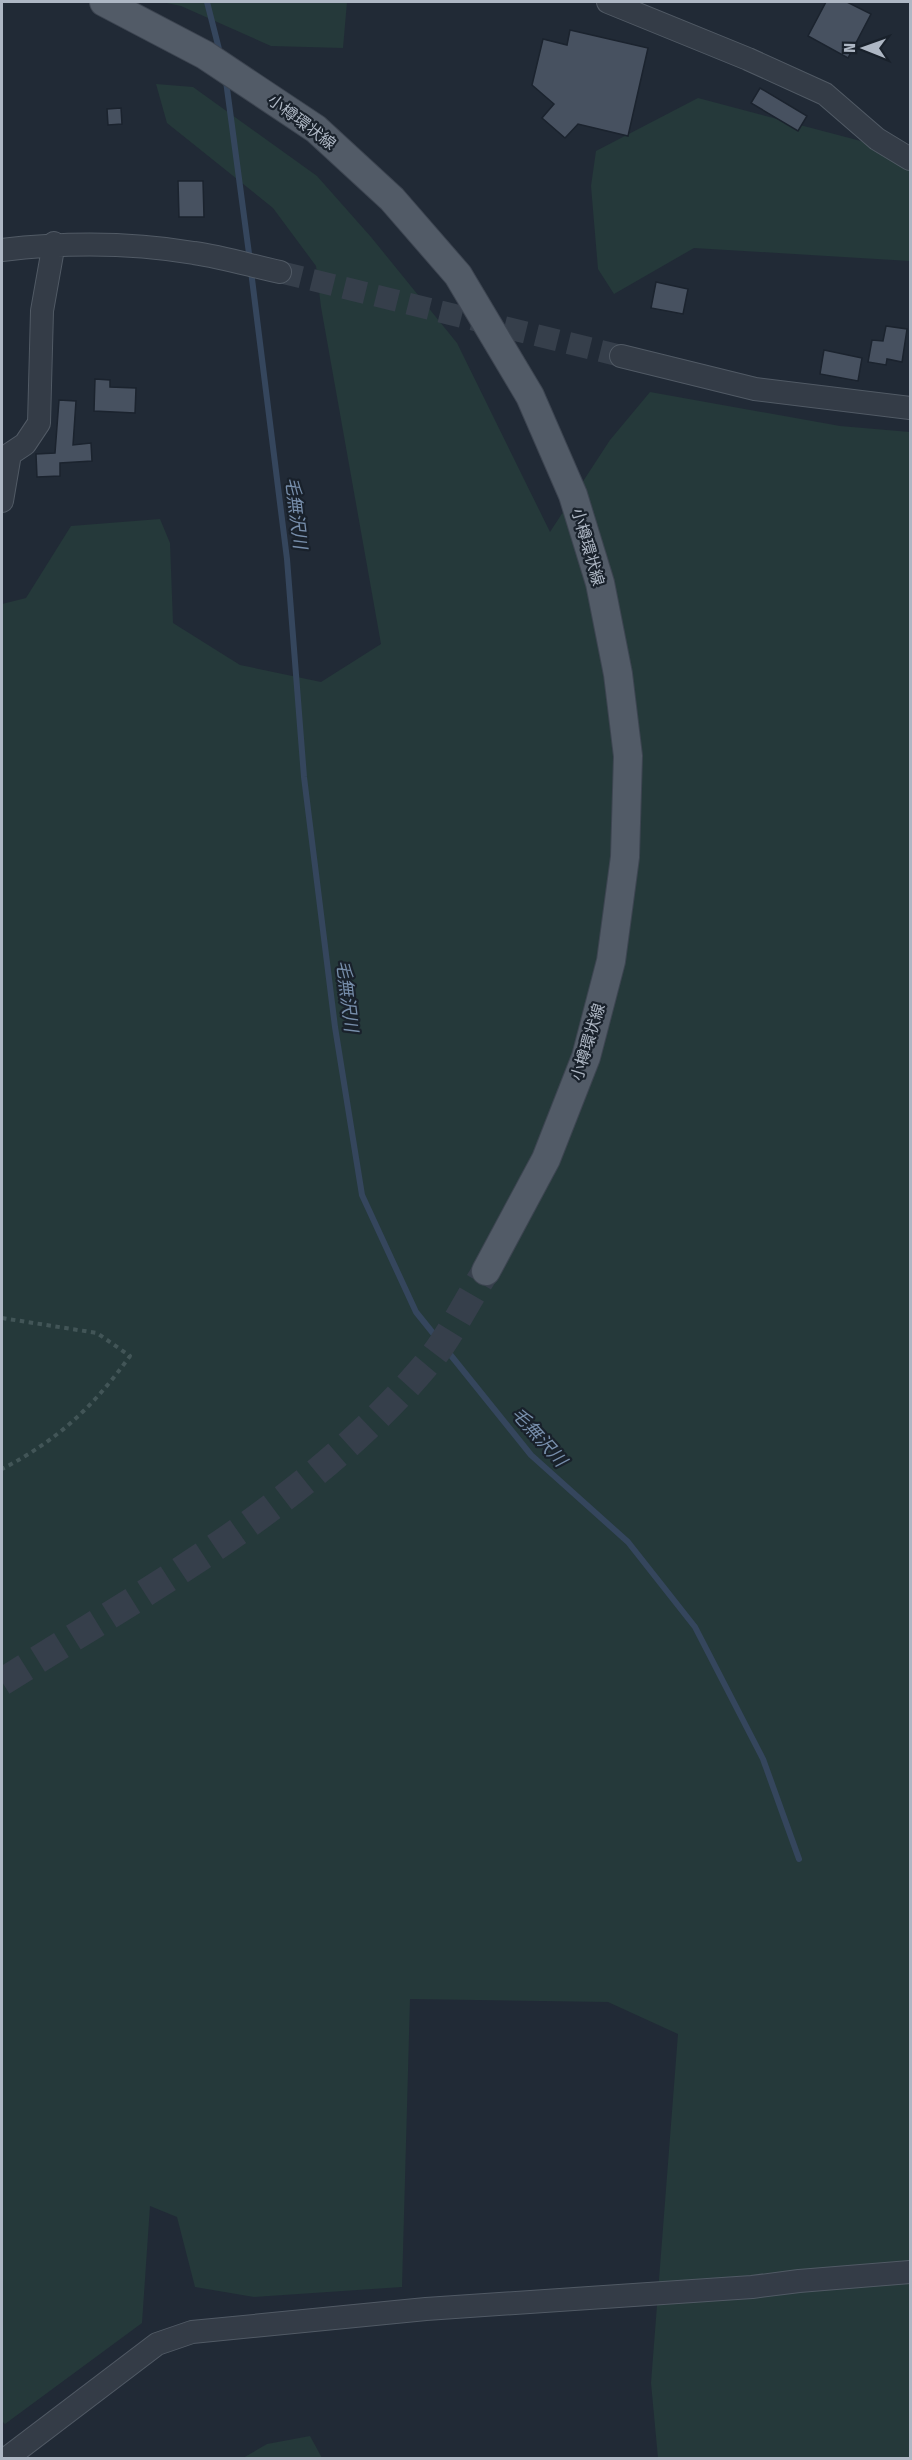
<svg xmlns="http://www.w3.org/2000/svg" width="912" height="2460" viewBox="0 0 912 2460" font-family="'Fira Sans Condensed','Noto Sans JP',sans-serif">
  <style>
    .green { fill: #25393a }
    .lines { fill: none; stroke-linecap: round; stroke-linejoin: round }
    .stream { stroke: #35465d; stroke-width: 6 }
    .building { fill: #475160; stroke: #1b232e; stroke-width: 1.5 }
    .minor-tunnel { stroke: #363f4b; stroke-width: 22; stroke-dasharray: 22 11; stroke-linecap: butt }
    .major-tunnel { stroke: #363f4b; stroke-width: 28; stroke-dasharray: 28 14; stroke-linecap: butt }
    .minor-casing { stroke: #515a65; stroke-width: 24 }
    .major-casing { stroke: #3d4551; stroke-width: 30 }
    .path { stroke: #425557; stroke-width: 4; stroke-dasharray: 4.5 4.5; stroke-linecap: butt }
    .minor { stroke: #343c47; stroke-width: 22 }
    .major { stroke: #525b67; stroke-width: 28 }
    .labels { text-anchor: middle; dominant-baseline: central; stroke-width: 4.5; stroke-linejoin: round; paint-order: stroke }
    .street-label { font-size: 16px; fill: #aeb7c4; stroke: #19212b }
    .water-label { font-size: 18px; font-style: italic; fill: #778eab; stroke: #19212b }
  </style>
  <rect width="100%" height="100%" fill="#212a36"/>
  <path class="green" d="M162,2H347L343,48L271,46L181,6Z
    M156,84L193,87L317,176L371,237L457,343L550,532L610,440L650,392L840,426L910,432V2458H658L651,2383L678,2034L608,2002L410,1999L402,2287L254,2297L195,2287L177,2217L150,2206L142,2323L5,2424L2,2421V604L26,598L71,526L160,519L170,543L173,623L240,665L321,682L381,644L321,307L316,266L273,208L167,123Z
    M698,98L895,150L910,156V261L694,248L614,294L598,269L591,186L596,151Z
    M310,2436L322,2458H243L267,2444Z"/>
  <g class="lines">
    <path class="stream" d="M207,2L220,53
      M226,81L250,261
      M251,271L287,559L304,777L335,1027L362,1195L416,1312L531,1455L628,1542L695,1627L763,1759L799,1859"/>
  </g>
  <path class="building" d="M826,2H847L871,14L848,58L808,36Z
    M570,30L648,48L628,136L578,124L565,138L542,118L554,104L532,85L543,39L567,45Z
    M760,88L807,116L798,131L751,103Z
    M121,108L122,124L108,125L107,109Z
    M178,181H203L204,217H179Z
    M656,282L688,289L683,314L651,308Z
    M886,326L907,329L902,362L887,359L886,365L868,362L872,340L883,341Z
    M824,350L862,358L858,381L820,374Z
    M95,379L110,380V387L136,388L135,413L94,411Z
    M59,400L76,401L73,445L91,443L92,461L60,463V476L37,477L36,454L55,453Z"/>
  <g class="lines">
    <path class="minor-tunnel" d="M280,272L621,356"/>
    <path class="major-tunnel" d="M2,1682C154,1586 314,1500 431,1359C450,1336 469,1297 486,1271"/>
    <defs>
      <path id="minor" d="M608,2L748,59L825,94L877,139L910,159
        M2,250C68,242 128,242 194,253C223,257 252,266 280,272
        M621,356L755,389L910,408
        M2,501L10,454L25,444L39,423L42,311L54,243
        M7,2458L157,2344L192,2332L426,2309L752,2287L799,2281L910,2272"/>
      <path id="major" d="M104,2L205,55L316,129L392,199L458,275L530,396L573,495L600,583L618,674L628,756L625,857L611,961L586,1057L546,1159L486,1271"/>
    </defs>
    <use href="#minor" class="minor-casing"/>
    <use href="#major" class="major-casing"/>
    <path class="path" d="M2,1318L97,1333L130,1356C93,1407 58,1440 2,1469"/>
    <use href="#minor" class="minor"/>
    <use href="#major" class="major"/>
  </g>
  <g class="labels">
    <g class="street-label">
      <text transform="translate(302 122) rotate(37)">小樽環状線</text>
      <text transform="translate(588 547) rotate(74)">小樽環状線</text>
      <text transform="translate(588 1042) rotate(-73)">小樽環状線</text>
    </g>
    <g class="water-label">
      <text transform="translate(296 513) rotate(83)">毛無沢川</text>
      <text transform="translate(347 996) rotate(83)">毛無沢川</text>
      <text transform="translate(539 1437) rotate(48)">毛無沢川</text>
    </g>
  </g>
  <rect width="912" height="2460" fill="none" stroke="#aeb7c4" stroke-width="6"/>
  <g transform="translate(864 48) rotate(271)" stroke="#19212b" stroke-width="4.5" paint-order="stroke">
  <path d="M0-4.5L10 22L0 15L-10 22Z" fill="#aeb7c4"/>
  <text y="-9" font-size="16" font-weight="bold" text-anchor="middle" fill="#aeb7c4">N</text>
  </g>
</svg>
